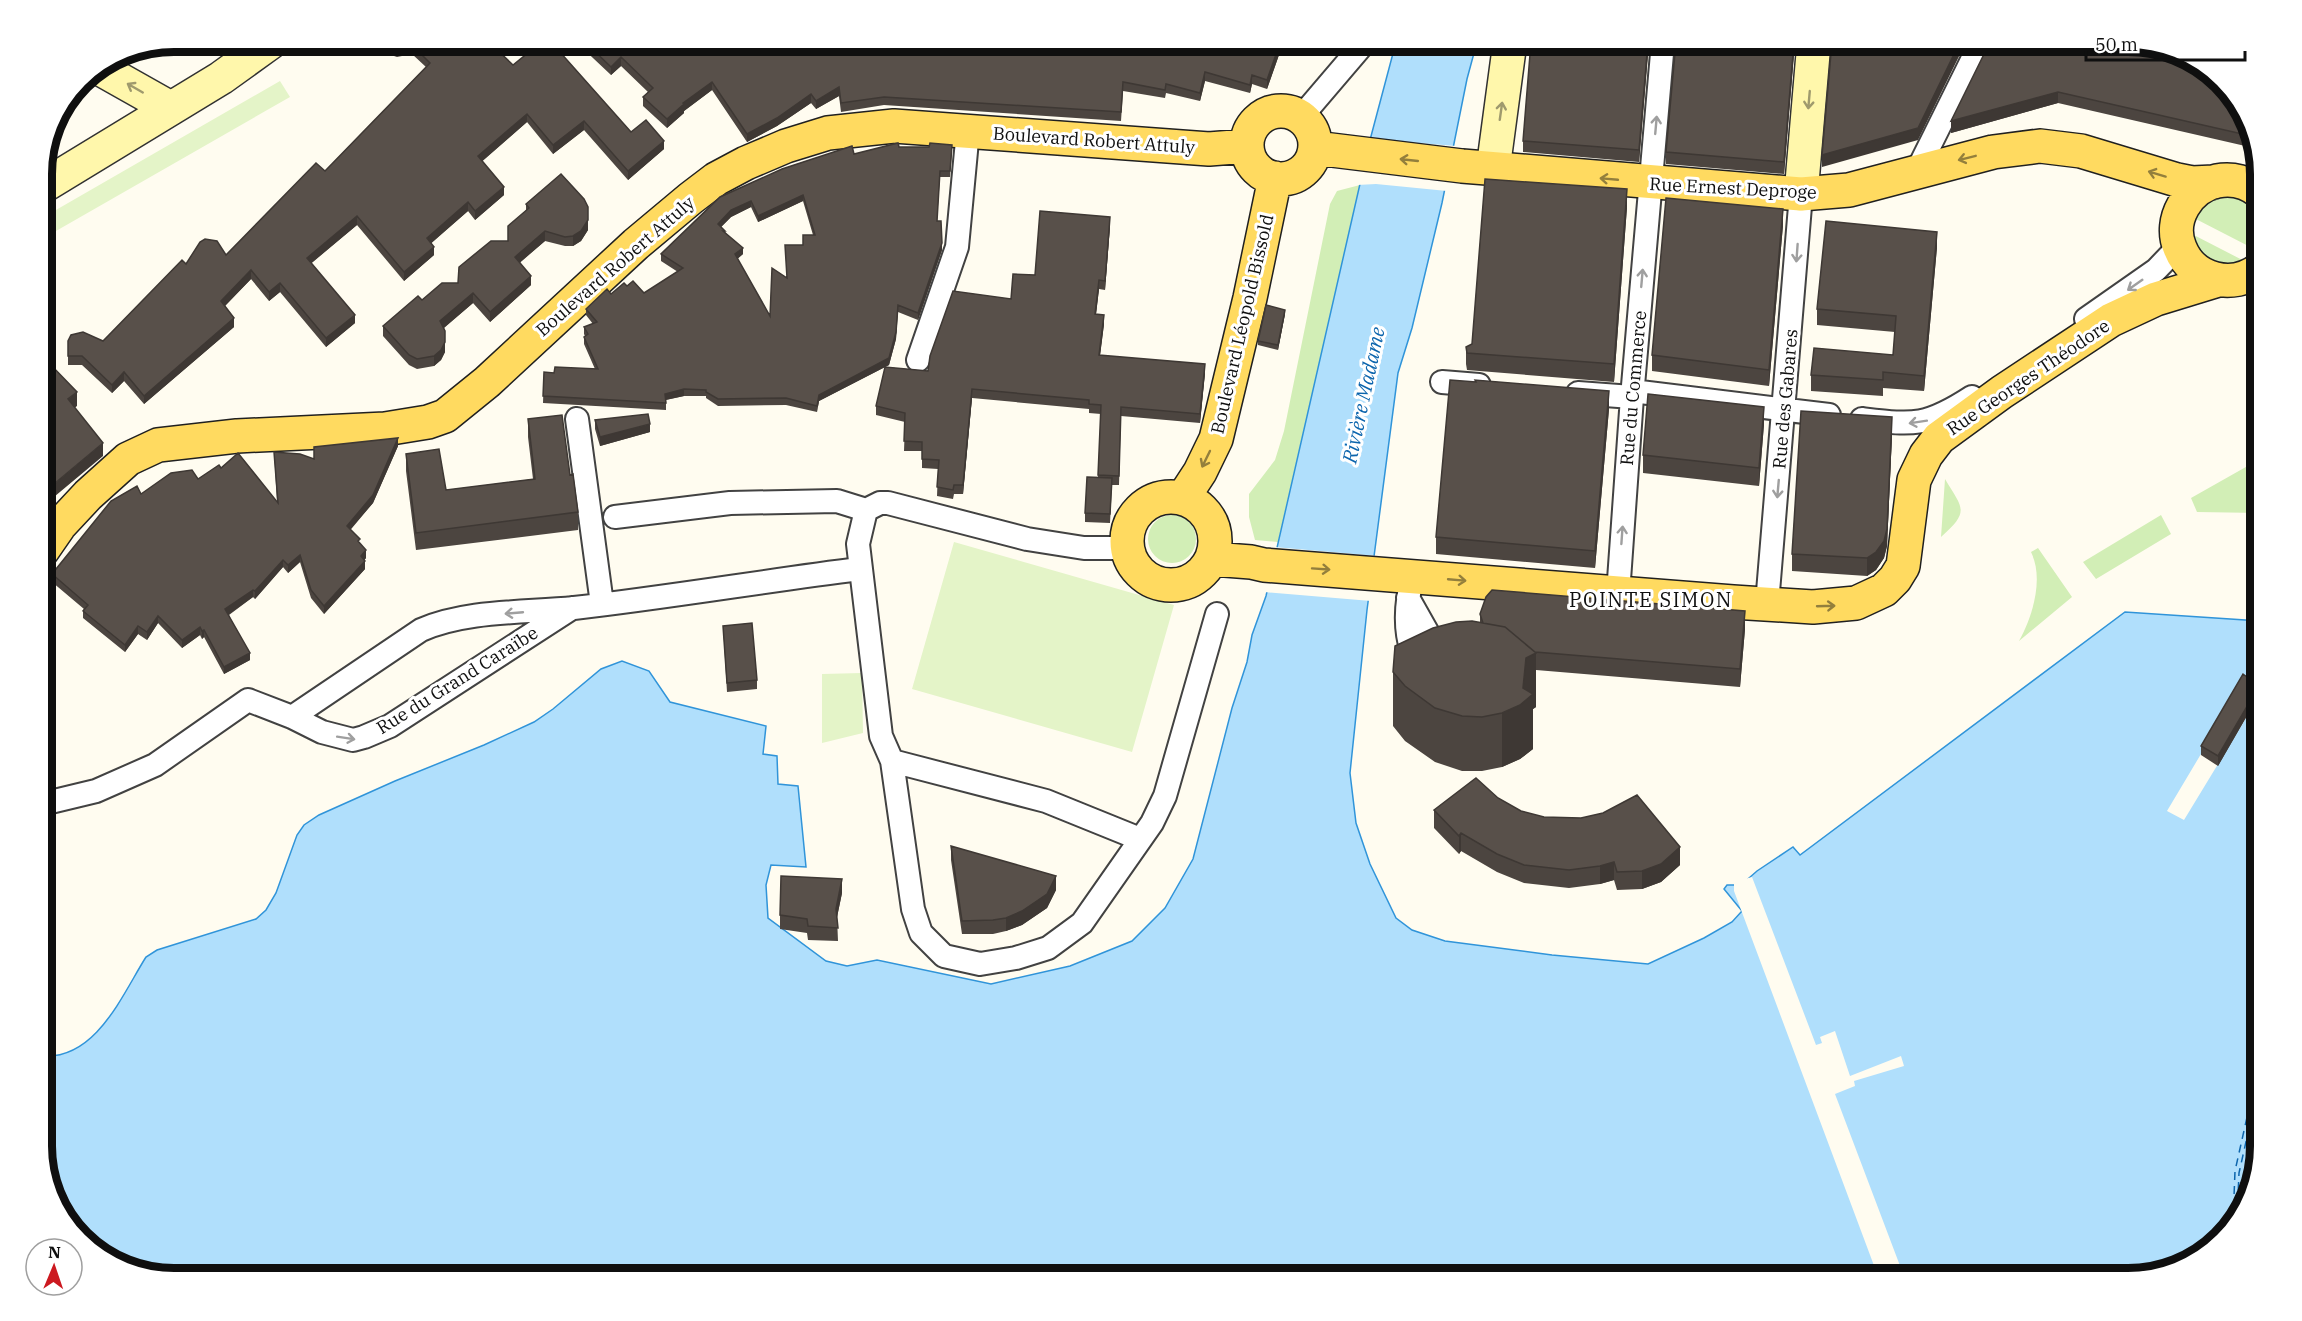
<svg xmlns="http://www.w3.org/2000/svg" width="2302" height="1321" viewBox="0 0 2302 1321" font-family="'IBM Plex Serif',serif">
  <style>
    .green { fill: #d2eeb6 }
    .pitch { fill: #e4f4c8 }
    .water { fill: #b0dffc; stroke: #3094d9; stroke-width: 1.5 }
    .pier { fill: #fffcf0 }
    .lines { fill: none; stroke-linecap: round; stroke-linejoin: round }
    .ferry { stroke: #0c65ad; stroke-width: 1.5; stroke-dasharray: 8 6; stroke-linecap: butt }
    .minor-casing { stroke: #424242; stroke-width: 26 }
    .secondary-casing { stroke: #313131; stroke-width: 36 }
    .primary-casing { stroke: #202020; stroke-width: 36 }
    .minor { stroke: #fff; stroke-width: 22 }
    .secondary { stroke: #fff7ab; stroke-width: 33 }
    .primary { stroke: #ffda60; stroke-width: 33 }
    .wall { fill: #4c4540; fill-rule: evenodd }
    .shaded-wall { fill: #3e3834 }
    .building { fill: #58504a; stroke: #3e3834; stroke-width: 1.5; fill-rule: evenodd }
    .oneway { stroke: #9f9a6d }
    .oneway2 { stroke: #9f9f9f }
    .oneway3 { stroke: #937f3c }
    .labels { text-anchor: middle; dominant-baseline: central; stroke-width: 6; stroke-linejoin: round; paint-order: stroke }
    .street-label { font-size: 18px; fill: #0f0f0f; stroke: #fff }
    .water-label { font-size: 20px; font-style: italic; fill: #0c65ad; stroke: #fff }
    .neighbourhood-label { font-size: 20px; letter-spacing: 1.5px; fill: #0f0f0f; stroke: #fff }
    .rim { fill: none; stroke: #0f0f0f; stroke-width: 8 }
  </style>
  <rect width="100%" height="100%" fill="#fffcf0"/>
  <path class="green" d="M1360,185L1278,542L1255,540L1249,517V494L1275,460L1284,431L1330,204L1337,191Z
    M2218,193L2260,201V252L2190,216Z
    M2188,232L2254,266L2205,265Z
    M2260,459V513L2197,512L2191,498Z
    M1945,479C1963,509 1970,511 1941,537Z
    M2161,515L2171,534L2096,579L2083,562Z
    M1148 539a24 24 0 1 1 48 0a24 24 0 1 1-48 0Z
    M2038,548L2072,597L2019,641C2033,616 2044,578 2031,552Z"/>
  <path class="pitch" d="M280,81L290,97L42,239V218Z
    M954,542L1174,605L1132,752L912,689Z
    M862,673L863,733L822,743V674Z"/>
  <path class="water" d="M1396,42H1477L1467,79L1442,203L1412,328L1398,373L1367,610L1350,773L1356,823L1370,864L1396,918L1412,930L1445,941L1552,955L1648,964L1704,938L1732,922L1742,911L1724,889L1727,885H1741L1757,871L1793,847L1800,855L2125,612L2260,621V1147L2242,1213L2194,1261L2128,1279H174L108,1261L60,1213L42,1155V1056C96,1060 122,995 146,957L157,950L256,919L266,910L276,893L297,835L304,825L319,815L395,781L484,745L534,722L553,709L601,669L622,661L649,671L670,702L766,726L763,754L777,756L778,784L798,786L806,867L771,865L766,885L768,918L826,961L847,966L877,960L991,984L1070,966L1132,941L1165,908L1193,859L1232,708L1247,662L1252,635L1266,596L1370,140Z"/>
  <path class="pier" d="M1368,139L1456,146L1447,191L1376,184L1357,185Z
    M1274,547L1377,556L1371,601L1264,592Z
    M2260,655V695L2184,820L2167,811Z
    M1752,877L1816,1045L1822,1043L1820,1037L1835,1031L1850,1076L1901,1056L1904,1066L1854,1081L1855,1086L1835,1094L1905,1279H1879L1734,891V882Z"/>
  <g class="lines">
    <path class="ferry" d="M2237,1218L2239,1173L2260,1079
      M2233,1222L2235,1171L2260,1059"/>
    <defs>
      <path id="minor" d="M1301,117L1365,42
        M1917,171L1981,42
        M2086,319L2156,270L2179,246
        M918,360L957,247L968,130
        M1442,382L1479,385
        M1632,391L1829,415
        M1578,393L1632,397
        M577,419L602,604
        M1862,419C1914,425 1926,427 1972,397
        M615,517L730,503L837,501L866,510
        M1127,548H1084L1027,539L888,503H880L866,510L858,544L881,736L892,761L913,909L921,933L944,956L980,964L1016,958L1048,948L1082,923L1152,823L1165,796L1217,614
        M1618,594L1632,397L1663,42
        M1408,598L1430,637
        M1767,604L1801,194
        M1412,652C1404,627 1406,601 1413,576
        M292,717L421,630C467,610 524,613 574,608C669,597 764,581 859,569
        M892,761L1046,801L1140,839
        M42,804L96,791L155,765L248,700L292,717L322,732L353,740L364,737L390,726L572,608"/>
      <path id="secondary" d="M99,68L170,108
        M1493,169L1510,42
        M42,187L221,78L271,42
        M1801,194L1814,42"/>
      <path id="primary" d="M1247 145a34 34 0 1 1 68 0a34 34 0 1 1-68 0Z
        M1315,148L1462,166L1801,194L1849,190L1993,152L2040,146L2081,151L2177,180L2192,183L2214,182
        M2260,192C2248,182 2232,178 2217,181C2188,187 2168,220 2180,248C2193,281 2233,290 2260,269
        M1127 541a44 44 0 1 1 88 0a44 44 0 1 1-88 0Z
        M1183,498L1200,472L1216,439L1250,298L1275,178
        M42,551L60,525L88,495L128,459L158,445L237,436L385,429L428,422L445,416L487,382L636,244L691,198L716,179L746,163L786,146L828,133L894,126L1209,149L1247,146
        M1212,559L1251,562L1264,565L1733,602L1813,607L1856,603L1884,590L1895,579L1903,566L1914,480L1926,455L1939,438L2002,392L2111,320L2156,299L2218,280"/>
    </defs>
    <use href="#minor" class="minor-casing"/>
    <use href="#secondary" class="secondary-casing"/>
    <use href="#primary" class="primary-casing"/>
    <use href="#minor" class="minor"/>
    <use href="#secondary" class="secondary"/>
    <use href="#primary" class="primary"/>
  </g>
  <path class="wall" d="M386,42H489L513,65L532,50L526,42H551L631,132L664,149L628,180L584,130L553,154L527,122L482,161L504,195L475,220L468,211L431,243L434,255L404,281L357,225L311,263L355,323L326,347L280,292L269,301L251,279L225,306L234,327L144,404L124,381L112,393L82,365H68V341H103L186,264L226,255L325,171L426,67L412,54L397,57L391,55L387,49Z
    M576,42H733L738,49L1285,42L1283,53L1280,52L1267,89L1252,84L1250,93L1205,81L1200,101L1166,93L1165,98L1123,91L1121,121L884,105L841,112L839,96L816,109L811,103L777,126L747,142L712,90L684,111V113L667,128L643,106V97L648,92L621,66L611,75Z
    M1649,42L1639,162L1523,152V141Z
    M1676,42H1795L1784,174L1666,164V152Z
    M1990,42L2242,108L2254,148L2058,103L1951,133Z
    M899,147L952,152L950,177H940L937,221L942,250L918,320L898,312L896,339L889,365L885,367L928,371L1011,299L1035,275L1110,226L1105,290L1099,289L1096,314L1104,324L1100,355L1205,373L1200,423L1121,416L1119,485H1112L1110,523L1085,522V513L1098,477L1101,414L1089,413V409L972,398L963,494H954L953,499L937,496L938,469L922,468V451H904L905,422L876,415V406L885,367L819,401L817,412L786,405L718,406L706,398V396H684L666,400V410L543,403L544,372L554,373L595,369L584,344V337L585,336L584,334V327L593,324L586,315V309L627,286L644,293L678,272L661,261V254L720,197L854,154ZM803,201L813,235L803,245L786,278L770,316L737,259L743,254L721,227L731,217L751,207L758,222Z
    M526,204L588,207V230L581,241L573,246H565L545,241L520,262L531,285L490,322L473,303L444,328L445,331V352L441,360L434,366L417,369L409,365L383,336V326L422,300L458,283L508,241L526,210Z
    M1627,207L1614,382L1467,370L1466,364V347L1472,344Z
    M1783,225L1769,386L1652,371V355Z
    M1937,247L1924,391L1883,388V396L1811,391V375L1893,355L1895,332L1817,325V309Z
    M1285,314L1278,350L1258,345V341Z
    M1609,409L1595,568L1436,554V537Z
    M528,419L570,475L578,512V530L416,550L406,471V454L446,490L533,479L528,437Z
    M595,420L650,432L600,446L595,429Z
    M1764,424L1759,486L1643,473V455Z
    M1892,435L1887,546L1884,558L1876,570L1867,576L1792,571V554Z
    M398,446L373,503L350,529L360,544L366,558L364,560L365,569L324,614L311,598L300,562L288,573L283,567L255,599L253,597L229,615L250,660L224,674L204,637L202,639L200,635L182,648L158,623L147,640L138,634L125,652L83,618V611L84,609L52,582V574L141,494L198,479L221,468L277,502L274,452L314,459Z
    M1480,614L1745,629L1740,687L1536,670V707L1533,709V749L1520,759L1502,767L1482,771H1462L1435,762L1405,741L1393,726V672L1480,622Z
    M723,626L757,680V689L727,692Z
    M2260,646V661L2257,659V650Z
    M2259,695L2218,766L2201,755V746Z
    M1498,798L1521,811L1680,865L1661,882L1642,889L1617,890L1614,880L1600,884L1569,888L1524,883L1497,872L1461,851L1459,854L1434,828V810Z
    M951,846L1056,890L1047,908L1022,925L1006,931L993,934H962L951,860Z
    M842,893L837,917L838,941L808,940L807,933L780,929V915Z"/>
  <path class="shaded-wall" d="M1283,42H1285L1283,53Z
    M1648,42H1649L1639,162V150Z
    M1794,42H1795L1784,174V162Z
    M1960,42H1966L1918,140L1822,167V155Z
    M1280,43V52L1267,89V80Z
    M621,57V66L611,75V67Z
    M1205,72V81L1200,101V93Z
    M1252,75V84L1250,93V85Z
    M712,82V90L684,111V113L667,128V119L683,103Z
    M839,87V96L816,109V101Z
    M2058,92V103L1951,133V121Z
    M811,94V103L777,126L747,142V134Z
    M527,114V122L478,165V156Z
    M584,121V130L553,154V145Z
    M664,141V149L628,180V171Z
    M504,187V195L475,220V211Z
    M1627,189V207L1614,382V364Z
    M803,195V201L758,222V216Z
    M751,201V207L731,217L718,230V224L731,210Z
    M468,202V211L427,247V238Z
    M1783,209V225L1769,386V370Z
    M357,216V225L307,267V258Z
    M1110,217V226L1105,290V281Z
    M588,220V230L581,241L573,246V236Z
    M545,231V241L515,267V257Z
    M1937,232V247L1924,391V376Z
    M942,243V250L918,320V313Z
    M434,247V255L404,281V272Z
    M743,248V254L735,261V254Z
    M251,270V279L221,310V301Z
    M531,276V285L490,322V312Z
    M1099,280V289L1095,323V314Z
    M280,283V292L269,301V292Z
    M473,293V303L440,331V321Z
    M898,305L896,339L889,365L819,401L817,412L819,395Z
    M1285,310V314L1278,350V345Z
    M355,315V323L326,347V338Z
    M1104,315V324L1099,364V355Z
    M234,318V327L144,404V396Z
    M445,342V352L441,360L434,366V356Z
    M1205,364V373L1200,423V414Z
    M124,372V381L112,393V385Z
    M684,389V396L665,400V394Z
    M972,389V398L963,494V485Z
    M1609,391V409L1595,568V551Z
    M77,392V406L68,413V399Z
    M1764,407V424L1759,486V468Z
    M1892,417V435L1887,546L1884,558L1876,570L1867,576V558Z
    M650,424V432L600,446V437Z
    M398,438V446L373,503L347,534V526Z
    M103,443V456L42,507V494Z
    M366,550V558L361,564V556Z
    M300,555V562L288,573V565Z
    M283,560V567L255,599V591Z
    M365,561V569L324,614V606Z
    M253,590V597L225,617V609Z
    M1745,611V629L1740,687V669Z
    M158,616V623L147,640V632Z
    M138,626V634L125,652V645Z
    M200,627V635L182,648V640Z
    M204,630V637L202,639V631Z
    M250,653V660L224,674V667Z
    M1536,653V707L1533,709V749L1520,759L1502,767V713L1523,688L1526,658Z
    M2259,686V695L2218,766V756Z
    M1461,833V851L1459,854V836Z
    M1680,847V865L1661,882L1642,889V871Z
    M1614,862V880L1600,884V866Z
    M1056,876V890L1047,908L1022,925L1006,931V918Z
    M842,879V893L836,922V909Z"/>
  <path class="building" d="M388,42H489L513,65L535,47L532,42H551L631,132L646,120L664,141L628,171L584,121L553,145L527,114L478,156L504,187L475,211L468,202L427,238L434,247L404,272L357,216L307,258L355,315L326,338L280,283L269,292L251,270L221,301L234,318L144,396L124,372L112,385L82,356H68V341L71,335L83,332L103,341L182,260L186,264L200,242L205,239L217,241L226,255L316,163L325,171L430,63L412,45L397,48L391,46Z
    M585,42H733L738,49L747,42H1283V44L1280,43L1267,80L1252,75L1250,85L1205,72L1200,93L1166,84L1165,90L1123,82L1121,112L884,97L841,103L839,87L816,101L811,94L777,118L747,134L712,82L683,103L684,104L667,119L643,97L653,88L621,57L611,67Z
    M1531,42H1648L1639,150L1523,141Z
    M1676,42H1794L1784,162L1666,152Z
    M1832,42H1960L1918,128L1822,155Z
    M1990,42H2128L2194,60L2242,108L2251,136L2058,92L1951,121Z
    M898,143L899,147H929L930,143L952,145L950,171H940L937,221H941L942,243L918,313L898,305L896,332L889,358L819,395L817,406L786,398L718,399L706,392V390L684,389L665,394L666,403L543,396L544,372L554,373L555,367L598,369L584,337L588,334L584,327L597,322L586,309L607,289L611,294L624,283L627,286L633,281L644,293L683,268L661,254L720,197L782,169L852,146L854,154ZM803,195L815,235H803V245H785L787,278L772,268L770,316L735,254L743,248L723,231H725L718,224L731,210L751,201L758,216Z
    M561,174L584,199L588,207V220L581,231L573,236L565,237L545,231L515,257L531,276L490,312L473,293L440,321L445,331V342L441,350L434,356L417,359L409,355L383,326L418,296L422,300L442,283H458L459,267L491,241H508V226L529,208L526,204Z
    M1485,179L1627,189L1614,364L1467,353L1466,347L1472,344Z
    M1666,198L1783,209L1769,370L1652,355Z
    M1040,211L1110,217L1105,281L1099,280L1095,314L1104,315L1099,355L1205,364L1200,414L1121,407L1119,476L1098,475L1101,405L1089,404V400L972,389L963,485H954L953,490L937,487L939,460L922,459V442L904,441L905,413L876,406L885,367L928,371L930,356L953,291L1011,299L1013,274L1035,275Z
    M1826,221L1937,232L1924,376L1883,372V380L1811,375L1814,348L1893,355L1896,316L1817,309Z
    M1266,305L1285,310L1278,345L1258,341Z
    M48,362L77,392L68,399L103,443L42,494V368Z
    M1450,380L1476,382L1475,380L1609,391L1595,551L1436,537Z
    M1648,394L1764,407L1759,468L1643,455Z
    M1801,411L1892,417L1887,529L1884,541L1876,552L1867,558L1792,554Z
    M648,414L650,424L600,437L595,420Z
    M562,415L570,475L573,474L578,512L416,533L406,454L439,449L446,490L535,479L528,419Z
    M398,438L373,495L347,526L360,539L358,541L366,550L361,556L365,561L324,606L311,590L300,555L288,565L283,560L255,591L253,590L225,609L250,653L224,667L204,630L202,631L200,627L182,640L158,616L147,632L138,626L125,645L83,611L88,605L52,574L111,501L137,486L141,494L171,473L192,470L198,479L219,465L221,468L238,453L278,503L274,452L300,454L314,459V447Z
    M1087,477L1112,478L1110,514L1085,513Z
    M1492,590L1745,611L1740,669L1535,652L1505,627L1483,623L1480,614L1486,597Z
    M1472,621L1505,627L1536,653L1526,658L1523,688L1533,694L1520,705L1502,713L1482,717L1462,716L1435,708L1405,686L1393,672L1395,646L1433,628L1456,622Z
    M752,623L757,680L727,683L723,626Z
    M2243,674L2259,686L2218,756L2201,746Z
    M1476,778L1498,798L1521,811L1544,817L1581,818L1603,813L1637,795L1680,847L1661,864L1642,871L1617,872L1614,862L1600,866L1569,870L1524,865L1497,854L1461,833L1459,836L1434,810Z
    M951,846L1056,876L1047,894L1022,911L1006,918L993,920L962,921Z
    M781,876L842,879L836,909L838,928L808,926L807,919L780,915Z"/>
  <defs><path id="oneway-shaft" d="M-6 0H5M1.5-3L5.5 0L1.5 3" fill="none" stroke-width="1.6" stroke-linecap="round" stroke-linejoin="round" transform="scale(1.5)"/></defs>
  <g class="oneway">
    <use href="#oneway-shaft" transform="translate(135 88) rotate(-150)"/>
    <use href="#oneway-shaft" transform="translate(1809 100) rotate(95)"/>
    <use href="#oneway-shaft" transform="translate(1501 111) rotate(-82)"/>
  </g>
  <g class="oneway2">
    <use href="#oneway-shaft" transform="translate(1656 125) rotate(-85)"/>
    <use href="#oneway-shaft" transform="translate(1797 253) rotate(94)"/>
    <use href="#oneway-shaft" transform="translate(1642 278) rotate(-85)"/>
    <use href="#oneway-shaft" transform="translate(2135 285) rotate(145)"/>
    <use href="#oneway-shaft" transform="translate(1918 422) rotate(171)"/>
    <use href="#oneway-shaft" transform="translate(1778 489) rotate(95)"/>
    <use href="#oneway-shaft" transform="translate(1622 535) rotate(-86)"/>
    <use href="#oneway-shaft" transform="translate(514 613) rotate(175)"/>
    <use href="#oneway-shaft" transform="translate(346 738) rotate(9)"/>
  </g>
  <g class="oneway3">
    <use href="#oneway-shaft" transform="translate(1967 158) rotate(166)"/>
    <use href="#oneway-shaft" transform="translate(1409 160) rotate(-174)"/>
    <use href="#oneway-shaft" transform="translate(2157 174) rotate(-163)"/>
    <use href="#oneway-shaft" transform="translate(1609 179) rotate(-175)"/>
    <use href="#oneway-shaft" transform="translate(1206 459) rotate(116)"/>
    <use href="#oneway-shaft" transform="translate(1321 569) rotate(4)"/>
    <use href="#oneway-shaft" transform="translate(1457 580) rotate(5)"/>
    <use href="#oneway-shaft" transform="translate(1826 606) rotate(-2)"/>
  </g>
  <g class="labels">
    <g class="street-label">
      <text transform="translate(1094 140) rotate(4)">Boulevard Robert Attuly</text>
      <text transform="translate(1733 188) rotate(3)">Rue Ernest Deproge</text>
      <text transform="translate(615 266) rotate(-41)">Boulevard Robert Attuly</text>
      <text transform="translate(1242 324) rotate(-77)">Boulevard Léopold Bissold</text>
      <text transform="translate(2028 377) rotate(-34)">Rue Georges Théodore</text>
      <text transform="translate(1633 388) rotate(-85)">Rue du Commerce</text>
      <text transform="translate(1785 399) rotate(-85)">Rue des Gabares</text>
      <text transform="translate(457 680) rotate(-32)">Rue du Grand Caraïbe</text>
    </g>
    <g class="water-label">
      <text transform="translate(1363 395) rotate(-78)">Rivière Madame</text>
    </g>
    <g class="neighbourhood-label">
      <text x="1651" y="599">POINTE SIMON</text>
    </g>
  </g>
  <path d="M0 0H2302V1321H0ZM174 52H2128A122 122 0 0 1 2250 174V1146A122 122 0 0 1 2128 1268H174A122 122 0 0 1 52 1146V174A122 122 0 0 1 174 52Z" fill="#fff" fill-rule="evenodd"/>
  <path class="rim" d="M174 52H2128A122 122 0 0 1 2250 174V1146A122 122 0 0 1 2128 1268H174A122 122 0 0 1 52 1146V174A122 122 0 0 1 174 52Z"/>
  <g transform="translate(54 1267) rotate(2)"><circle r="28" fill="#ffffff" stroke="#9f9f9f" stroke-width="1.5"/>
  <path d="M0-4.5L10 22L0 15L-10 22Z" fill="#cc1920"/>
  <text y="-9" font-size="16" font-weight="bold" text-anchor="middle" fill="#0f0f0f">N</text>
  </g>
  <path d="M2086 51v9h159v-9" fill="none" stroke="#0f0f0f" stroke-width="3"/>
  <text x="2095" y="51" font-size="18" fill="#0f0f0f" stroke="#ffffff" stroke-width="4.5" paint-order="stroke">50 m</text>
</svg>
